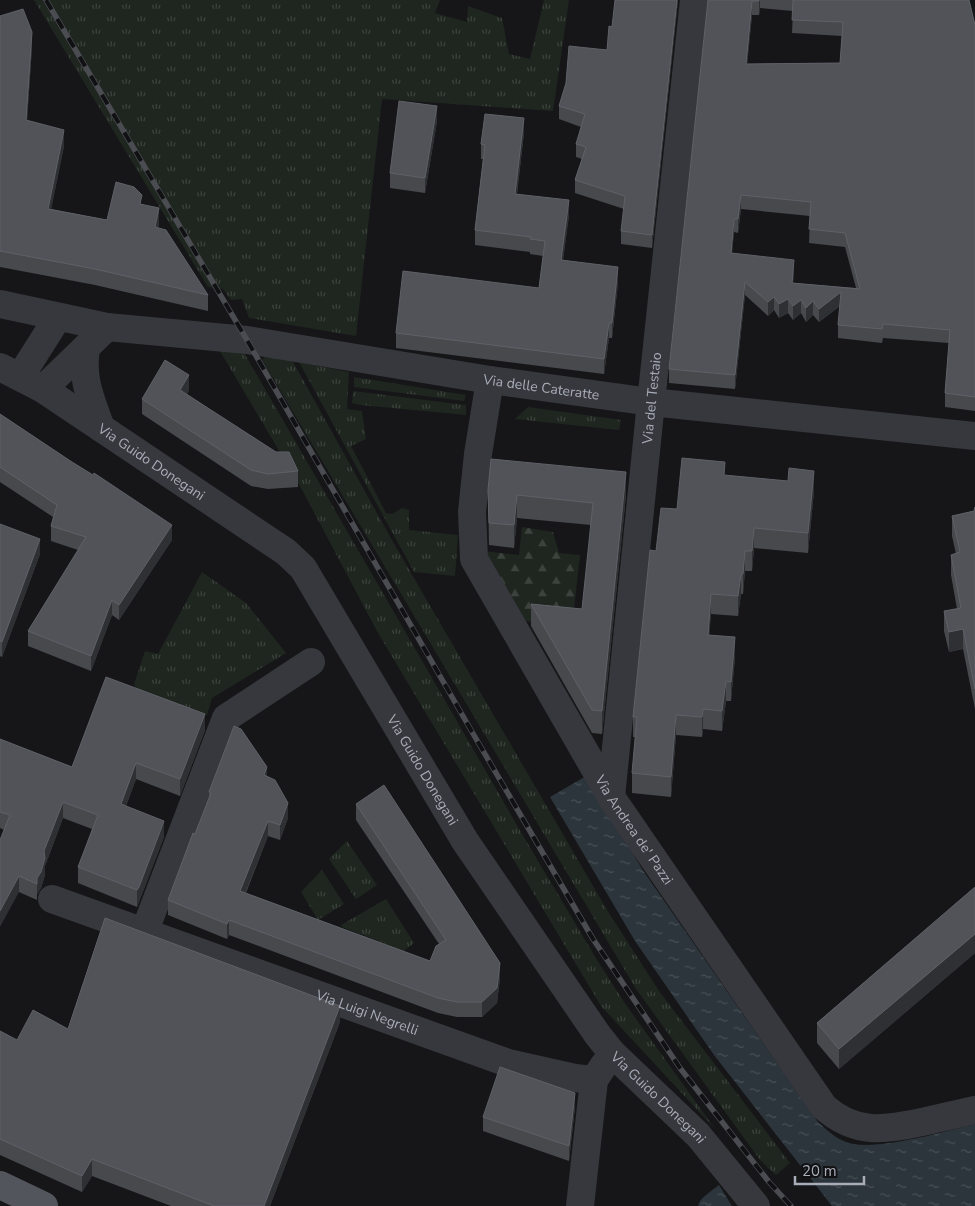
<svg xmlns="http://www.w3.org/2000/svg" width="975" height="1206" viewBox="0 0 975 1206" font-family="'Nunito Sans',sans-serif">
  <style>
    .grass { fill: url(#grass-tufts) }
    .forest { fill: url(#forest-firs) }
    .water { fill: url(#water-ripples) }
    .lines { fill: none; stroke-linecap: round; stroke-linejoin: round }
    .minor { stroke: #37383d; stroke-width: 28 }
    .major { stroke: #53555c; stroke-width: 28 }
    .rail-casing { stroke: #4a4c52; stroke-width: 5.5 }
    .rail { stroke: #111113; stroke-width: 4; stroke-dasharray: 11; stroke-linecap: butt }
    .wall { fill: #47494d; fill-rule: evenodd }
    .shaded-wall { fill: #2f3033 }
    .building { fill: #525359; stroke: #5f6168; fill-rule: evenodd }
    .labels { text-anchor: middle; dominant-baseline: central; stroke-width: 4; stroke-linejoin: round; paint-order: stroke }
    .street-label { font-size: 14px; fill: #a8adb8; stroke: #111113 }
  </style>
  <defs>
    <pattern id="grass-tufts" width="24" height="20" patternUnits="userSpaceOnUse" patternTransform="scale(1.25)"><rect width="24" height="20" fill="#1e261f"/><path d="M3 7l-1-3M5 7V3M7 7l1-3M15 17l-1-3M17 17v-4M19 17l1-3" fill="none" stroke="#3c433d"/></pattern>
    <pattern id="forest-firs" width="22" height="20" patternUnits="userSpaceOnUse" patternTransform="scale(1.25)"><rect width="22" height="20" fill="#1e261f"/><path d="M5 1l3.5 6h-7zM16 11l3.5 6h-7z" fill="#3c433d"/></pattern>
    <pattern id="water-ripples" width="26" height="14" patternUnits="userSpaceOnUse" patternTransform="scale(1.25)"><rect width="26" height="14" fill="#2c353c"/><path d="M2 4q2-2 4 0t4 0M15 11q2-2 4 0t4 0" fill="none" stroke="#485056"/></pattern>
  </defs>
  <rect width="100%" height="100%" fill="#161618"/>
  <path class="grass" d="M34,0H440L435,13L467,22L468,6L502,18L509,54L530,59L544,0H569L553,111L382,99L356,336L249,318L242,299L231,300L223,289L208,287Z
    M217,346L243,351L525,839L597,960L624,1002L715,1129L601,1006L378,633L300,486Z
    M266,356L292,360L393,542L607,910L659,991L790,1163L776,1175L760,1160L636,989L262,360Z
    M299,362L349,372L347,409L362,411L366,439L351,446L386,513L392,514L402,508L409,510V530L458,535L455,576L414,572Z
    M354,377L466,395L464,401L354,387Z
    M353,391L466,405V415L361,405L352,403Z
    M528,407L621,420L619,430L515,419Z
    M202,572L246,603L286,653L212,698L207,715L137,691L134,684L145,651L158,654Z
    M347,841L377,885L356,899L329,859Z
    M322,870L344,904L318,920L301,892Z
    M386,899L414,943L404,951L342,927L341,925Z"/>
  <path class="forest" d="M522,527L553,532L559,553L580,555L572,627L524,621L481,551L519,555Z"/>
  <path class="water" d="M588,775L642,869L818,1122C827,1130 835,1138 846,1142C872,1153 945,1131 975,1124V1206H832L714,1055L635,941L550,797Z
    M719,1185L732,1206H698C700,1197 712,1191 719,1185Z"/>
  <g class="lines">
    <g class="minor">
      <path id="s1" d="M0,304L107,327L247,340L490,380L651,402L975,436"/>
      <path d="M86,348C81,380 91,399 101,428"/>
      <path id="s2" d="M0,367L43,389L286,552L303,568L465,841L597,1034L612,1053L698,1135L756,1206"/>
      <path d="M20,377L58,317"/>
      <path id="s3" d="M490,380L478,454L472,512L474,559L611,797L824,1107C856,1135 884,1130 922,1122C940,1118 957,1114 975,1110"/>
      <path d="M43,389L107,327"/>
      <path id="s4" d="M611,797L651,402L694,0"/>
      <path id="s5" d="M52,899L508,1063L575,1078L594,1080"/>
      <path d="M144,933L226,718L311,662"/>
      <path d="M580,1206L594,1080L604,1065"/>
    </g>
    <path class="major" d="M0,1185L44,1206"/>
    <defs>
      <path id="rail" d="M46,0L247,340L475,737L593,939L680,1068L769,1182L791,1206"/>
    </defs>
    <use href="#rail" class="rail-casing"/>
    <use href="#rail" class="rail"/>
  </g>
  <path class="wall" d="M615,0H678L652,248L621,244V231L624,209L575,193V180L582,159L576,157V144L581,127L559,119V106L607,50L612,27Z
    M708,0H969L975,25V411L945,407V393L949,343L883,338L882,343L838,338V325L840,306L819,322L813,315L806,322L801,313L793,320L788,313L779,318L774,310L768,316L745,295L735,389L669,383V369ZM760,8L793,11L792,33L842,36L840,63L747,64L752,15H759ZM741,209L810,216L809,243L845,247L856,288L793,283L794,274L732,253L734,232L738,233Z
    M0,16L32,47L27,121L64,146L51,209L107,220L142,204L159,224L158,228L208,295V311L95,285L0,267Z
    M437,121L425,193L390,188V173Z
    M524,133L517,194L569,215L563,260L618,283L612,338H609L604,374L396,348V333L539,288L543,256L530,254V252L475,245V230L483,159H481V144Z
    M189,390L187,394L298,471V487L268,489L251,486L142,414V399Z
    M0,414L172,540L119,620L112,615L91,671L28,646V631L78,550L51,541V526L53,517L0,482Z
    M725,476L814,491L808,553L754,548L752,571H745L743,594H741L738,616L711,614L709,635L735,657L731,701H726L722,731L703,729L702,737L676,735L671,797L632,793V773L635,737H633V717L656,551L677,509Z
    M488,490L626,495L602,734L592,733L531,626V604L582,609L591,525L517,518L514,548L489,545Z
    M975,507V709L963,649L949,652L944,631V611L957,609L951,575V555L956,554L952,536V516L974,511Z
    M0,524L40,554L2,657L0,656Z
    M205,730L180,796L136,779L126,806L164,837L137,907L78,883V867L92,829L63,818L45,866V875L41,888L37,894V900L19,892L4,830L0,828V739L72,767Z
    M267,776L288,818L280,840L268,836L246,893L430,961L439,944L356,820V804L500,978L497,1003L482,1017H457L438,1013L229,935L227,939L168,915V900L209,799V792Z
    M975,887V953L839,1069L817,1043V1023Z
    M340,1022L270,1206H171L92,1176L82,1192L0,1155V1031L17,1040L68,1029Z
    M575,1107L569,1161L483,1131V1117Z"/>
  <path class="shaded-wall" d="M677,0H678L652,248V235Z
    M759,0H760V8L759,15Z
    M752,1V15L746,78V64Z
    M32,32V47L26,136V120Z
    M437,106V121L425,193V178Z
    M524,118V133L515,209V194Z
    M64,130V146L48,225V209Z
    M741,195V209L738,233V219Z
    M569,200V215L561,275V260Z
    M159,208V224L155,243V227Z
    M734,219V232L731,267V253Z
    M794,260V274L792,297V283Z
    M618,267V283L612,338V323Z
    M745,282V295L735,389V375Z
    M841,292V305L819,322V309Z
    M774,297V310L768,316V302Z
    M788,299V313L779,318V304Z
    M801,300V313L793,320V306Z
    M813,301V315L806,322V308Z
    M609,323V338L604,374V359Z
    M189,375V390L180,405V390Z
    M814,471V491L808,553V533Z
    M626,472V495L602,734V711Z
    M517,495V518L514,548V525Z
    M172,525V540L119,620V605Z
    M754,528V548L752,571V551Z
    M40,539V554L2,657V642Z
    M745,551V571L743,594V574Z
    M741,574V594L738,616V596Z
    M711,594V614L708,655V635Z
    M112,600V615L91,671V656Z
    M963,629V649L949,652V632Z
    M735,637V657L731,701V682Z
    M726,681V701L722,731V711Z
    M703,709V729L702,737V717Z
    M205,714V730L180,796V779Z
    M676,715V735L671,797V777Z
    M136,763V779L121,820V804Z
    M267,767V782L264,775Z
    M63,802V818L45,866V875L41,888L37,894V900V878L44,851Z
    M288,803V818L280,840V825Z
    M164,821V837L137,907V890Z
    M268,821V836L240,906V891Z
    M19,876V892L0,927V911Z
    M229,920V935L227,939V924Z
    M975,934V953L839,1069V1049Z
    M500,963V978L497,1003L482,1017V1002Z
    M340,1006V1022L270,1206H264Z
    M575,1093V1107L569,1161V1146Z
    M92,1159V1176L82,1192V1176Z"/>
  <path class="building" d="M615,0H677L652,235L621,231L625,196L575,180L586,147L576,144L585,114L559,106L566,83L569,46L607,50L609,26L612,27Z
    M708,0H759V1H752L746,64L840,63L843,22L792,20L793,0H969L975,25V397L945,393L950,330L883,324L882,329L838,325L841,292L819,309L813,301L806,308L801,300L793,306L788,299L779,304L774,297L768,302L745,282L735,375L669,369ZM741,195L811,202L809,229L845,233L860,289L792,283L794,260L731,253L734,219H738Z
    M23,9L32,32L26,120L64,130L48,209L107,220L116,182L134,187L142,195L140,204L159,208L155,227L166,230L208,295L95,269L0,251V16Z
    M399,101L437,106L425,178L390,173Z
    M485,114L524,118L515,194L569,200L561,260L618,267L612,323H609L604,359L396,333L403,271L539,288L545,241L530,239L531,237L475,230L485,145L481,144Z
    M165,360L189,375L180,390L276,452H289L298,471L268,474L251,470L142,399Z
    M0,414L72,462L93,475L94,473L172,525L119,605L112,600L91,656L28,631L86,537L51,526L57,505L0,467Z
    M682,458L725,462L724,475L788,481L789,468L814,471L808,533L754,528L752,551H745L743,574H741L738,596L711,594L708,635L735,637L731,682L726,681L722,711L703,709L702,717L676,715L671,777L632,773L637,717H633L650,550L656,551L661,508L677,509Z
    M491,459L626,472L602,711L592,710L531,604L582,609L593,503L517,495L514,525L489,523L488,490Z
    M975,507V689L963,629L949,632L944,611L961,608L951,555L960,552L952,516L974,511Z
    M0,524L40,539L2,642L0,641Z
    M106,677L205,714L180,779L136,763L121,804L164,821L139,887L137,890L78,867L98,815L63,802L44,851L45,858L41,872L37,878V884L19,876L0,911V840L10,815L0,812V739L72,767Z
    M234,726L241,729L267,767L264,775L275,780L288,803L280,825L268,821L240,891L430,961L436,946L446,940L356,804L384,785L500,963L497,988L482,1002H457L438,998L229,920L227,924L168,900L193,833L195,834L211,793L209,792Z
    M975,887V934L839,1049L817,1023Z
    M105,918L340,1006L264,1206H214L92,1159L82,1176L0,1139V1031L17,1040L33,1010L68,1029Z
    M500,1067L575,1093L569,1146L483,1117Z"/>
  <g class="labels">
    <g class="street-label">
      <text stroke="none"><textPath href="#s1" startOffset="548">Via delle Cateratte</textPath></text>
      <text stroke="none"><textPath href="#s4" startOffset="401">Via del Testaio</textPath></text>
      <text stroke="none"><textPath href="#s2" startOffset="179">Via Guido Donegani</textPath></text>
      <text stroke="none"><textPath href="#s2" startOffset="599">Via Guido Donegani</textPath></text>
      <text stroke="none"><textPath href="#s3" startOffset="495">Via Andrea de' Pazzi</textPath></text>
      <text stroke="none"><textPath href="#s5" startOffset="335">Via Luigi Negrelli</textPath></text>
      <text stroke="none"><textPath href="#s2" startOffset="1004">Via Guido Donegani</textPath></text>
    </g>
  </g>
  <path d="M795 1176v8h69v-8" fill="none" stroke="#a8adb8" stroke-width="2.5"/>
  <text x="802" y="1176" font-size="15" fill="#a8adb8" stroke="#111113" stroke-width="4" paint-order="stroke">20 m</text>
</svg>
